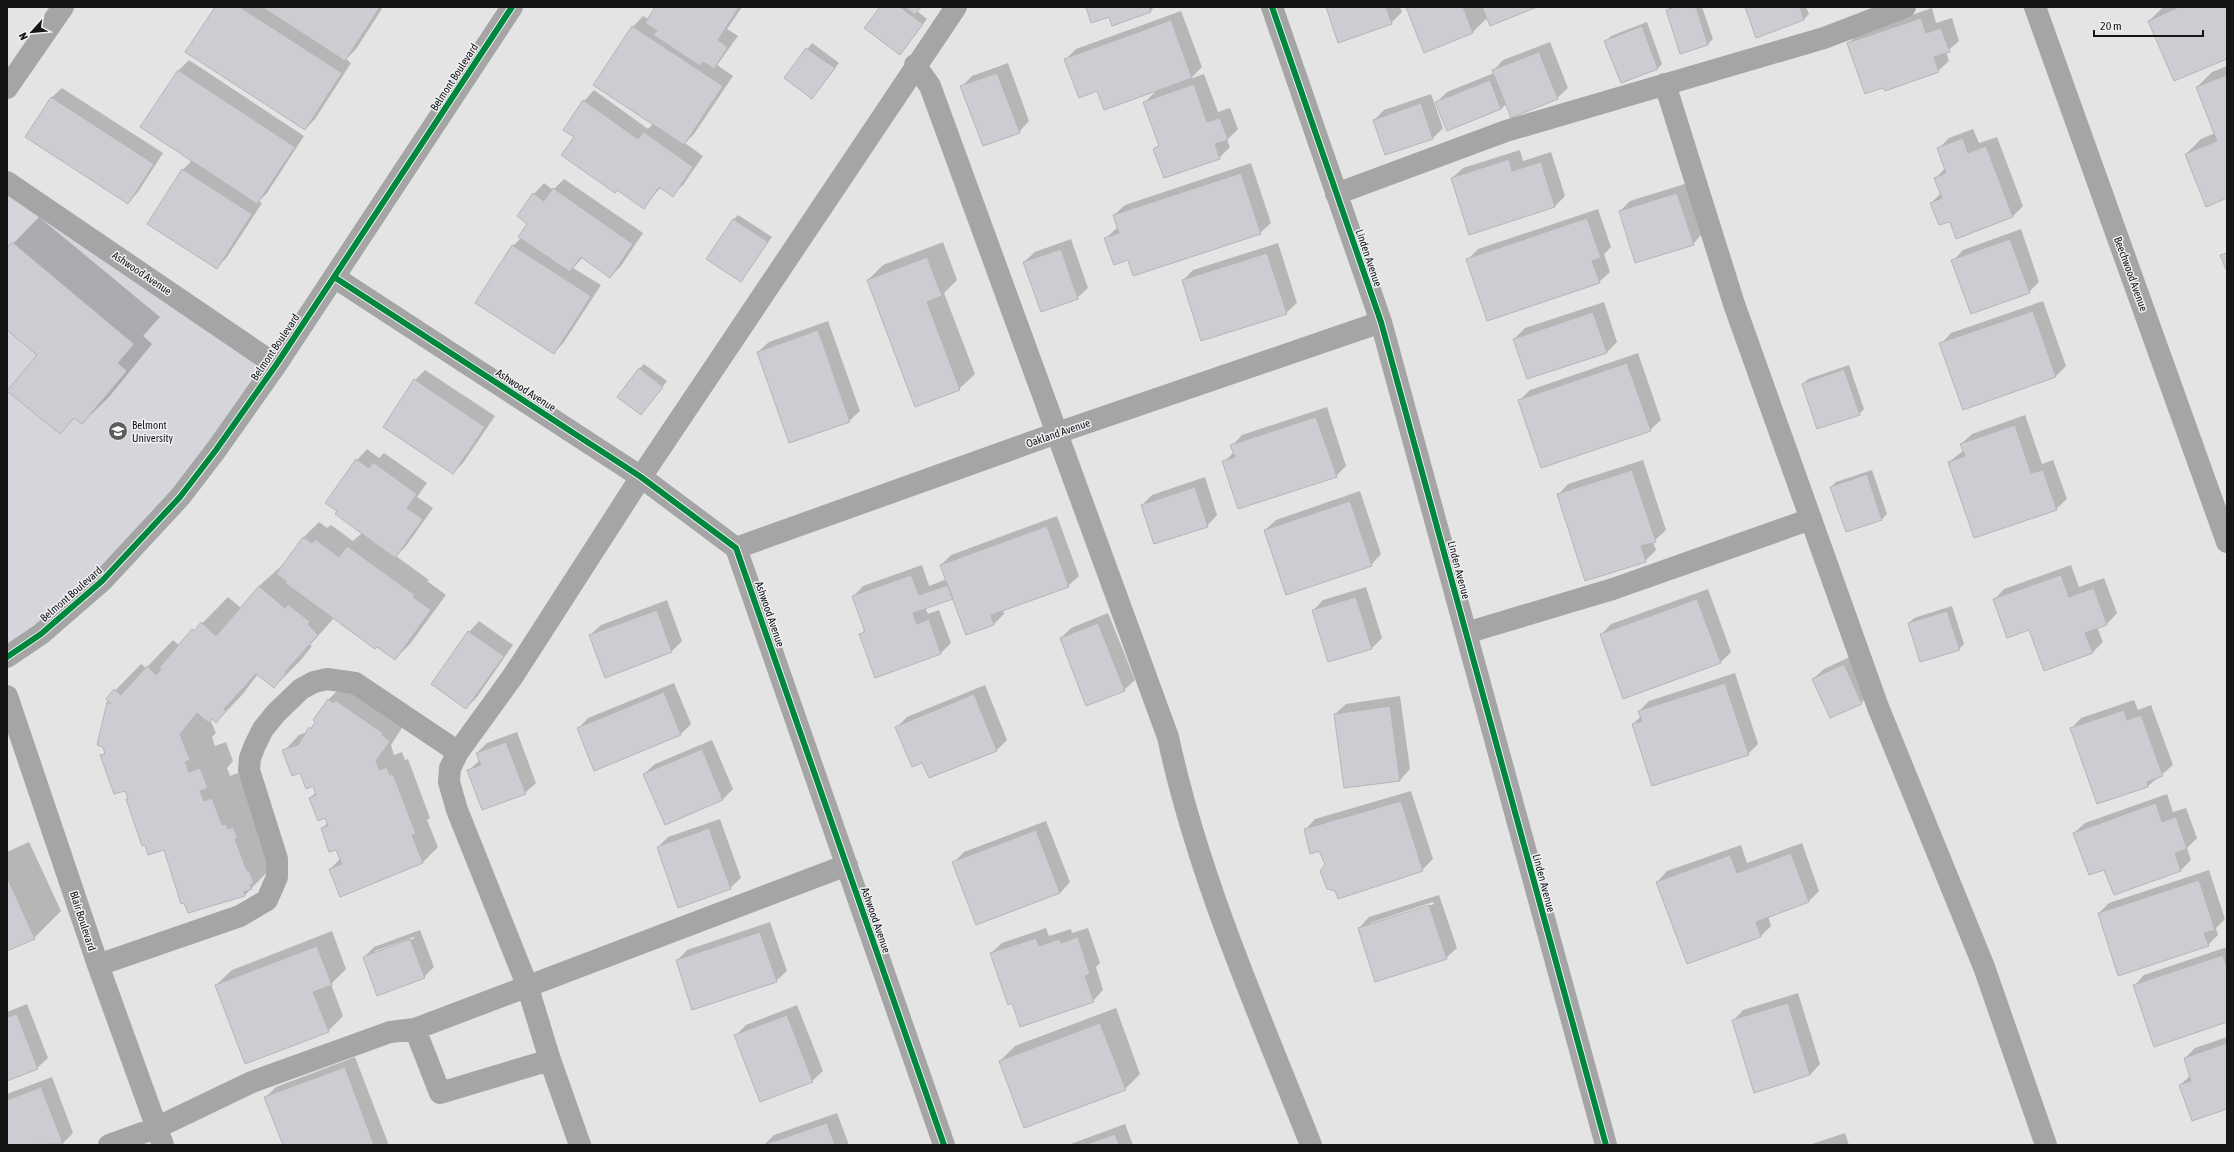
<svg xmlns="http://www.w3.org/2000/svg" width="2234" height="1152" viewBox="0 0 2234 1152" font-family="'Asap Condensed',sans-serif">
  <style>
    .built { fill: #d5d6dc }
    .shadow { fill: #0003; fill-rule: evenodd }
    .building { fill: #cfcbd3; stroke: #b5b5b6 }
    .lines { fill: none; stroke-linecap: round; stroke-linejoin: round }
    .minor { stroke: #a5a5a5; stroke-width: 22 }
    .cycleway-casing { stroke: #f0f1f4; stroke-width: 8 }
    .cycleway { stroke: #00873e; stroke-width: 6 }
    .labels { text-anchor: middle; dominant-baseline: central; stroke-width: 3; stroke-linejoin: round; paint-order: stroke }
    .street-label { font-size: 11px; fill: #151516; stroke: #f0f1f4 }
    .poi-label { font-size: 11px; fill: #151516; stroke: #f0f1f4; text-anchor: start }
  </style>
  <rect width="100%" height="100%" fill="#e4e4e5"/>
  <path class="built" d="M7,175L276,365L180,497L7,654Z"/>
  <path class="shadow" d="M216,7H383L356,49L346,59L351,63L315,119L305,129Z
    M656,7H742L727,29L738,36L717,65L733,76L694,134L685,143L703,156L683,185L672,195L661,187L643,208L575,137L564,129L584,101L594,90L648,129L653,124L633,27L643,16L648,19Z
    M881,7H922L917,11L927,19L900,54Z
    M1087,7H1154L1151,11L1110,16Z
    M1327,7H1400L1402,12L1391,23Z
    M1407,7H1534L1488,17L1473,32L1425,51Z
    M1671,7H1702L1713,39L1708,44L1667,10Z
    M1746,7H1806L1809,14L1804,19L1757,37Z
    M2163,7H2227V58L2149,21Z
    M1932,8L1936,23L1952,18L1959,41L1946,52L1949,61L1938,71L1849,43L1859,33Z
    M1181,11L1202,67L1190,79L1204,74L1218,112L1230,108L1238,129L1227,140L1230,147L1219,158L1154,149L1160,144L1145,102L1157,90H1098L1065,60L1076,49Z
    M1647,22L1662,64L1657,69L1606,41L1611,36Z
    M1550,42L1568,88L1557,98L1506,104L1501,109L1447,130L1437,102L1447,92L1494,73L1493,71L1503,60Z
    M812,43L839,63L812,97L786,78Z
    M189,60L304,136L267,193L259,201L262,203L227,257L217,268L183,170L192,160L142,127L179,70Z
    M1008,63L1029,121L1019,132L961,87L972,76Z
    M2227,66V197L2186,154L2201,139L2215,133L2197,87L2212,72Z
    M62,88L163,153L138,192L128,203L51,98Z
    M1431,94L1443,128L1433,138L1386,154L1374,120L1384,110Z
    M1973,129L1979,143L1997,137L2023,206L2013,216L1957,238L1950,220L1931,203L1941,193L1936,178L1945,168L1938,149L1949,138Z
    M1520,150L1523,161L1551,152L1565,196L1555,206L1470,233L1452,178L1463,168Z
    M1251,163L1271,223L1260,233L1128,259L1106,238L1118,227L1114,215L1125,205Z
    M564,179L643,233L621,266L610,277L583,257L573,268L601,285L564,342L554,353L476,303L513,246L521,238L529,223L519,216L534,194L544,183L553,190Z
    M1688,183L1703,233L1693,244L1620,211L1630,201Z
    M1598,209L1611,247L1604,254L1610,272L1599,282L1467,260L1478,249Z
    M738,215L772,237L740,281L733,220Z
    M39,217L160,317L143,336L152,344L109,397L82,423L75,417L60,433L38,355L7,329V250Z
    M2021,229L2039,282L2029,292L1953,261L1963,250Z
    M1071,239L1088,288L1077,298L1024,262L1035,252Z
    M943,242L957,280L944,293L975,374L959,389L868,280L883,265Z
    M1278,243L1297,303L1286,313L1183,280L1193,270Z
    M2043,301L2066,366L2056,376L1941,344L1951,333Z
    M1604,302L1617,342L1606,353L1514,339L1525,328Z
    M828,321L860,411L849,421L758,352L769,342Z
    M1638,353L1661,420L1650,430L1519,401L1530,390Z
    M644,364L667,381L641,414L639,369Z
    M1849,365L1864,409L1859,414L1803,384L1808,379Z
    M425,370L495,416L463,463L453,473L415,380Z
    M1327,407L1346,466L1336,476L1224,462L1234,452L1232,446L1242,435Z
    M2025,415L2042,464L2053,460L2067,499L2056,509L1949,462L1964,450L1961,444L1972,434Z
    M367,449L379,458L384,453L427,483L417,497L433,508L406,546L396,556L429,580L427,581L446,595L410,644L395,659L334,618L310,645L312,646L300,661L274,687L258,674L242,695L216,722L212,718L210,719L216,733L212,737L215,746L226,742L233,761L227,768L230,776L238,773L277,862L245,895L189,912L164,849L127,799L128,798L125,789L101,756L105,752L108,703L110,701L107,699L141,664L146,668L173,640L180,646L228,597L241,608L259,586L287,561L304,537L319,522L327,528L331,525L353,541L362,533L357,460Z
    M1643,460L1666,530L1653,542L1656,550L1645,561L1558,495L1568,484Z
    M1872,470L1887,514L1882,519L1846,531L1831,487L1836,482Z
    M1205,477L1217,515L1207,526L1142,505L1152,495Z
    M1360,491L1381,554L1371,565L1265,530L1276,520Z
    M1057,516L1079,576L1068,586L1003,610L1004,614L994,624L966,634L953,598L925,608L928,614L939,610L951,643L941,653L876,677L861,634L865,629L853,597L863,586L922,565L929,586L947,579L941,565L951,555Z
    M2071,565L2079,587L2104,578L2117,613L2107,624L2097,627L2103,642L2092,653L2030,629L1994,600L2004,589Z
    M1366,587L1382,638L1372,648L1313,611L1323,600Z
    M1708,589L1731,652L1720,663L1601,635L1611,624Z
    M667,600L682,641L672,651L606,676L590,635L601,625Z
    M1952,606L1964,644L1959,649L1909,623L1914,618Z
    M1108,613L1135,680L1124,690L1061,638L1071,628Z
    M479,621L513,645L477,697L466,708L469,632Z
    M1854,655L1872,692L1861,703L1813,679L1824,669Z
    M1735,673L1758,744L1748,754L1633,724L1641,716L1639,711L1649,701Z
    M674,683L691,724L681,734L595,770L578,729L588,718Z
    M344,684L404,725L391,745L394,755L402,752L405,760L408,759L430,818L427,820L438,847L423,862L330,869L341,858L337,848L322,828L328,823L325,816L310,798L316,792L314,785L284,751L299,735L307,732L316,722L315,720L329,699Z
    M985,685L1007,740L997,750L930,777L923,761L897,727L907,717Z
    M1400,696L1410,769L1400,780L1335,714L1346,704Z
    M2134,700L2138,710L2151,705L2173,765L2148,786L2097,803L2071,729L2081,718Z
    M517,732L536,783L525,793L468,771L480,760L477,753L487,743Z
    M712,740L733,789L723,799L666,824L644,774L655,764Z
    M1411,791L1433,859L1422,870L1335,891L1320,850L1305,830L1315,819Z
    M2167,794L2173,812L2186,808L2197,838L2187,848L2191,860L2181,870L2114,894L2105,868L2074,833L2085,823Z
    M720,819L741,878L730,888L658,847L668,837Z
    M1046,821L1070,882L1060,893L953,863L964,852Z
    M29,842L61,911L34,938L7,950V852Z
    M1802,843L1819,891L1809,901L1768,916L1771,926L1761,936L1687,963L1657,882L1667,871L1741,845L1747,863Z
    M2209,870L2225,919L2216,928L2218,935L2208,945L2099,913L2109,903Z
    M1439,895L1457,948L1446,958L1359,928L1369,917ZM1433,902L1434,904L1370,925V923Z
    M770,922L787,971L776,981L677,961L687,950Z
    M1046,928L1049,936L1071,929L1072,933L1088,928L1100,963L1096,967L1103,990L1093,1001L1012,1002L991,953L1002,943Z
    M420,930L434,967L424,977L364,957L374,947ZM414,937L415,938L375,954V951Z
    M332,931L346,969L331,984L343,1016L328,1031L216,985L232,970Z
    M2227,947V1021L2134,986L2144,975Z
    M1798,993L1820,1064L1810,1075L1733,1021L1743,1010Z
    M27,1004L48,1058L37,1068L7,1080V1012Z
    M797,1005L823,1071L812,1081L735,1036L746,1025Z
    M1116,1008L1140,1074L1125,1089L1000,1061L1015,1046Z
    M2227,1037V1108L2180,1085L2191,1075L2185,1058L2195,1048Z
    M355,1057L388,1143L386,1145H284L265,1098L276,1087Z
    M52,1077L73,1133L63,1143L57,1145H7V1094Z
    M837,1113L849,1145H764L774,1135Z
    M1125,1124L1133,1145H1068Z
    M1845,1133L1849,1145H1809Z"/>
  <path class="building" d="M215,7H240L342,73L305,130L185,52Z
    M262,7H380L345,61Z
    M655,7H739L718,40L728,47L714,69L703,62L700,66L653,35L657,31L645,23Z
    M880,7H900L923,24L900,55L864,28Z
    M905,7H921L915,15Z
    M1086,7H1149L1151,12L1112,26L1109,17L1091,23Z
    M1326,7H1386L1392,24L1338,43Z
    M1406,7H1463L1473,33L1424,53Z
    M1482,7H1537L1490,26Z
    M1676,7H1696L1708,45L1680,54L1666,10Z
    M1745,7H1800L1804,20L1756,38Z
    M2179,7H2227V59L2174,81L2148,21Z
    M1921,18L1926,33L1941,28L1950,52L1934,57L1939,72L1885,91L1882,88L1865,94L1847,43Z
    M1171,20L1192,78L1104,110L1097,91L1079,98L1064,59Z
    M632,26L723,86L684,145L593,85Z
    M1642,26L1658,69L1621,83L1604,41Z
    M806,48L835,68L812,99L784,78Z
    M1539,52L1558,99L1511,118L1492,70Z
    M178,70L295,147L257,204L140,127Z
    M997,73L1020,133L983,146L960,86Z
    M2227,75V198L2206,207L2185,154L2217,141L2196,87Z
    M1490,80L1501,109L1447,131L1435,102Z
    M1194,84L1207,122L1220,118L1228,140L1215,144L1220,159L1164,178L1153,149L1159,146L1143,102Z
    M51,97L154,164L128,204L25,137Z
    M583,100L638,139L644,132L693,167L673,197L659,187L644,209L617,190L615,193L561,155L574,137L563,130Z
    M1421,103L1433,139L1385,155L1373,120Z
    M1963,138L1968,153L1986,146L2013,217L1956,239L1950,222L1939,225L1930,203L1942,198L1934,178L1946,173L1937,148Z
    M1509,159L1512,171L1541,162L1555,207L1469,235L1451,178Z
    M182,169L252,214L217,269L147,224Z
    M1241,173L1261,234L1133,276L1128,260L1114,265L1104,238L1119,233L1113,215Z
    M553,188L633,244L610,278L581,257L570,272L518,237L527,224L517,216L533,193L544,201Z
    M1677,193L1694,245L1635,263L1619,211Z
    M1587,218L1601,258L1592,261L1600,283L1487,321L1466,259Z
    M733,219L768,242L741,282L706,259Z
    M2010,239L2030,293L1971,314L1951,260Z
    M12,242L134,344L118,363L127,371L82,424L74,418L60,434L7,391L37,355L7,330V248Z
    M512,245L591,296L554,354L475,303Z
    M1061,249L1078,299L1041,312L1023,262Z
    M1267,253L1287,314L1201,341L1182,280Z
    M2227,253V272L2220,255Z
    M927,257L942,296L927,302L960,390L915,407L867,280Z
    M2033,311L2056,377L1963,410L1939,343Z
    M1593,312L1607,353L1527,379L1513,339Z
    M818,330L850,422L789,443L757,352Z
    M1627,363L1651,431L1541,468L1518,400Z
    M639,368L663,387L641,415L617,397Z
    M1844,369L1860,415L1817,429L1802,384Z
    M414,379L485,427L453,474L383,427Z
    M1316,417L1337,477L1238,509L1222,461L1235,457L1230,445Z
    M2015,425L2031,473L2043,470L2057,510L1974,538L1948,462L1965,456L1960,444Z
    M356,459L369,468L373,462L417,494L407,508L423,519L395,558L335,514L337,511L325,503Z
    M1632,470L1656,542L1641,546L1646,562L1585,581L1557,494Z
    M1867,474L1882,520L1846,532L1830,487Z
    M1195,487L1208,527L1154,544L1141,505Z
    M1350,501L1372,566L1286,595L1264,530Z
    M1047,526L1069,587L991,615L994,625L966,635L940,565Z
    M303,537L312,543L315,539L339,557L347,546L415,595L413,597L431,610L395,660L377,647L375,649L285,583L286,581L276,574Z
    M911,575L919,595L948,585L953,599L913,613L917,624L929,619L941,654L875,678L859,634L865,632L852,596Z
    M2061,575L2069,597L2094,588L2107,625L2085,633L2093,653L2044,671L2029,630L2007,638L1993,599Z
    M259,586L285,608L288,604L310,622L308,624L318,635L285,672L286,673L274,688L256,674L224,709L226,711L216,723L212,719L209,723L197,713L180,734L190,760L185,762L189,772L200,768L208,788L200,791L204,801L212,798L222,825L226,824L228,829L233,827L238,838L235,839L247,871L249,870L254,884L250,885L252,889L244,892L245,896L188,913L184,903L181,904L164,850L148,855L145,845L142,846L126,799H128L125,791L114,794L100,755L105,754L103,747L97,745L107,702L111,704L106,699L114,689L121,695L147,666L156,675L161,669L159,668L192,629L194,631L201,622L216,636Z
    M1356,597L1372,649L1328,662L1312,610Z
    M1697,599L1721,663L1623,699L1600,634Z
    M657,610L672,652L605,678L589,635Z
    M1947,611L1960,650L1920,662L1908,623Z
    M1098,623L1125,691L1086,706L1060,638Z
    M468,631L504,656L466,709L431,684Z
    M1844,664L1862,704L1830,718L1812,679Z
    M1725,683L1749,755L1652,786L1632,724L1642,721L1638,711Z
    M664,692L681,735L594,771L577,728Z
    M974,694L997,751L929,778L922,763L912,767L895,727Z
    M328,699L334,703L335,700L383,733L382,735L390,741L376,761L379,770L387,767L390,775L393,774L416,834L412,835L423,863L340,897L329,869L342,864L336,850L329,852L321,828L328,826L325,818L318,821L309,798L316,795L313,786L306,789L300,773L292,776L282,750L298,745L309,727L311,729L315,722L313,720Z
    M1390,706L1400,781L1344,788L1334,714Z
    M2124,710L2127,720L2141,715L2163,776L2147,782L2148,787L2097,804L2070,728Z
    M506,742L526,794L482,810L467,770L481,765L476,753Z
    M702,749L723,800L665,825L643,774Z
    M1401,801L1423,871L1338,899L1335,891L1327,889L1320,871L1325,864L1319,851L1310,854L1304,829Z
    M2156,803L2162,822L2176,817L2187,849L2175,853L2181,871L2114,895L2104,870L2089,875L2073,833Z
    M709,828L731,889L678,908L657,847Z
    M1036,830L1060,893L976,925L952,862Z
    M1791,853L1809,902L1756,922L1761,937L1687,964L1656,882L1730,855L1737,873Z
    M7,877L35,939L7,951Z
    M2199,880L2215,930L2204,933L2209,946L2118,976L2098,913Z
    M1429,905L1447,959L1375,982L1358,928Z
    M760,932L777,982L692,1010L676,960Z
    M1078,937L1090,974L1085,976L1094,1002L1020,1027L1012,1003L1008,1005L990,953L1036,938L1039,946L1060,939L1061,943Z
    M410,939L425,978L377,996L363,957Z
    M317,946L332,985L313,992L329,1032L245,1064L215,985Z
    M2223,955L2227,968V1022L2154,1047L2133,985Z
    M1788,1003L1810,1075L1754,1093L1732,1020Z
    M17,1014L38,1069L7,1081V1017Z
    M787,1015L813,1082L760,1102L734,1035Z
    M1100,1023L1126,1090L1024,1128L999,1061Z
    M2227,1043V1109L2192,1121L2179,1085L2191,1081L2184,1058Z
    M345,1067L374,1145H283L264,1097Z
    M41,1087L63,1144L7,1145V1100Z
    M827,1123L835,1145H763Z
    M1115,1134L1119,1145H1085Z"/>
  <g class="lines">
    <path class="minor" d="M1272,7L1381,322L1606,1145
      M2035,7L2227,542
      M915,65L930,86L1168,737C1198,877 1258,1011 1311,1145
      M1665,84L1734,304L1878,707L1984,967L2046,1145
      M7,88L63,7
      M7,182L276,365
      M1336,194L1506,131L1824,38L1905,7
      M334,277L641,477L736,548L944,1145
      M736,548L1057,433L1381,322
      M1466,633L1613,589L1811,519
      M7,657L41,634L102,581L180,497L216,450L276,365L512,7
      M7,696L98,965L163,1145
      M98,965L240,916L267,900L277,877V859L249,770L250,758L255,745L263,729L276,713L301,689L314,682L327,679L355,683L458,752
      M415,1029L847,865
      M109,1145L156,1128L252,1082L390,1032L415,1029L440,1093L550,1060
      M580,1145L550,1060L527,985L457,810L449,782L450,768L458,752L513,676L641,477L956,7"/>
    <defs>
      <path id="cycleway" d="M1272,7L1381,322L1606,1145
        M334,277L641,477L736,548L944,1145
        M7,657L41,634L102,581L180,497L216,450L276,365L512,7"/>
    </defs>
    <use href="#cycleway" class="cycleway-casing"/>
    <use href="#cycleway" class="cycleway"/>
  </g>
  <defs>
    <symbol id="university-disc" viewBox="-11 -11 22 22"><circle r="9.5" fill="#5d5d5e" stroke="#f0f1f4"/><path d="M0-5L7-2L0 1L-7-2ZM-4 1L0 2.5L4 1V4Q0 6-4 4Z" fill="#fff"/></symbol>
  </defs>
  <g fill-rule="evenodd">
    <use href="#university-disc" x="107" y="420" width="22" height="22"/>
  </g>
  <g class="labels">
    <g class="street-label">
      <text transform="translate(454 77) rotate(-57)">Belmont Boulevard</text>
      <text transform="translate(1369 258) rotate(71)">Linden Avenue</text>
      <text transform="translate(142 273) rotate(34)">Ashwood Avenue</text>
      <text transform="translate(2131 274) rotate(70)">Beechwood Avenue</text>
      <text transform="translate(275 347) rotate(-56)">Belmont Boulevard</text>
      <text transform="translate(526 390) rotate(33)">Ashwood Avenue</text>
      <text transform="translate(1058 433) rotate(-19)">Oakland Avenue</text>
      <text transform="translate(1459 570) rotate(75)">Linden Avenue</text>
      <text transform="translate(71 594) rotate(-41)">Belmont Boulevard</text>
      <text transform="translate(770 614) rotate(71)">Ashwood Avenue</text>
      <text transform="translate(1544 883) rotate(75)">Linden Avenue</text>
      <text transform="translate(876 920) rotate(71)">Ashwood Avenue</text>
      <text transform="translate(83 921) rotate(72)">Blair Boulevard</text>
    </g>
    <g class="poi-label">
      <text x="132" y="425">Belmont<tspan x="132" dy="13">University</tspan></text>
    </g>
  </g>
  <rect width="2234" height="1152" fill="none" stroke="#151516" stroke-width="16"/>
  <g transform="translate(32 32) rotate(243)" stroke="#f0f1f4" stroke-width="3" paint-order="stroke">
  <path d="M0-3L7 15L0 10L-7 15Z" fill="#151516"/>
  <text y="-6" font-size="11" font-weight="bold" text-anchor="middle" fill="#151516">N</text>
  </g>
  <path d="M2094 30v6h109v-6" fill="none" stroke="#151516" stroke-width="2"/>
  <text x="2100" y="30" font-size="12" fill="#151516" stroke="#f0f1f4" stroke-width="3" paint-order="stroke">20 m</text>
</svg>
